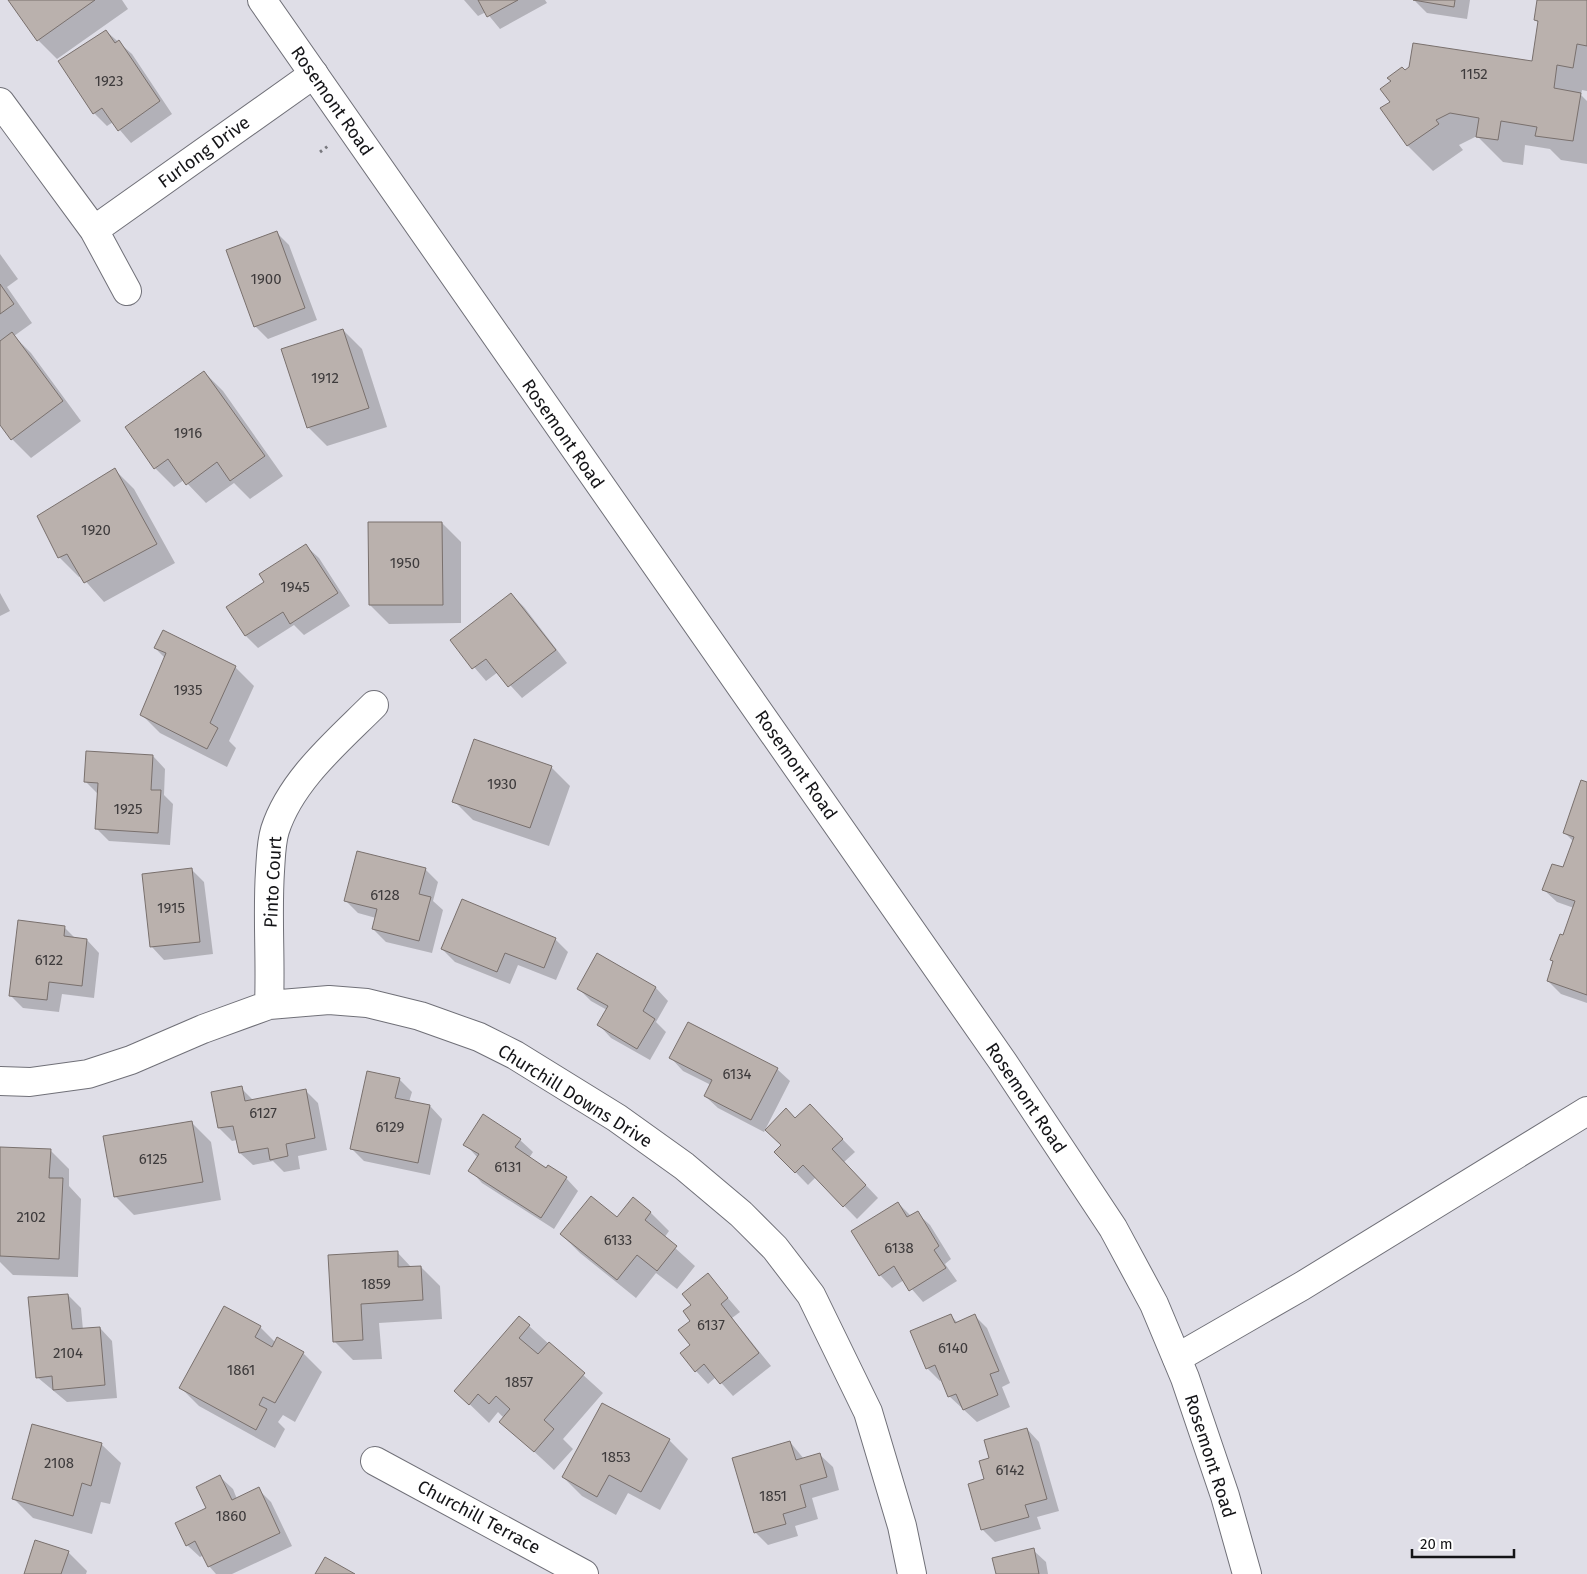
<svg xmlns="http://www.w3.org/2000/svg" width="1587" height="1574" viewBox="0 0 1587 1574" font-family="'Fira Sans',sans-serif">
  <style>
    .shadow { fill: #0003 }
    .building { fill: #bab1ad; stroke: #79706d }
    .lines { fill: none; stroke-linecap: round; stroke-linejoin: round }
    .minor-casing { stroke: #707078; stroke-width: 30 }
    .major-casing { stroke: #707078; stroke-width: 30 }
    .path { stroke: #78787e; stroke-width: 3; stroke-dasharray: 2.5 4; stroke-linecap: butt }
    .minor { stroke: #fff; stroke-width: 28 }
    .major { stroke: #fff; stroke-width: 28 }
    .labels { text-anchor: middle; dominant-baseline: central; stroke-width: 5; stroke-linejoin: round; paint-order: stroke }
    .number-label { font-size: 15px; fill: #3e3b3c }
    .street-label { font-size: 18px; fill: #141417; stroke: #fff }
  </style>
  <rect width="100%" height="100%" fill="#dfdee7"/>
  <path class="shadow" d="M10,0H122L128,9L57,59L38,40Z
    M464,0H545L547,3L500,29L486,12L478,16Z
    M1414,0H1470L1467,19L1427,13Z
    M1538,0H1587V91L1582,90L1581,95L1587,101V164L1561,160L1550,149L1525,145L1523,165L1503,162L1479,138L1475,137L1459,145L1463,150L1433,171L1408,146L1382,109L1391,102L1405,72L1533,63L1539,23L1535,20Z
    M106,31L132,54L172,114L131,143L113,122L107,126L94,113L60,62Z
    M277,233L289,245L317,320L268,339L255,326Z
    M0,254L18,279L7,287L32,323L14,336L31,353L81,421L31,458L12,439L0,423Z
    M343,330L362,349L387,427L327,446L308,427Z
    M204,372L223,391L283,476L250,499L234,483L206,503L184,480L174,487L155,468L127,427Z
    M115,470L134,489L175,563L104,602L81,576L79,577L60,558L38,516Z
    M442,523L461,542V623L389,624L370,605Z
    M306,546L319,558L350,606L304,635L294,625L258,648L246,636L228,608L266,582Z
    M0,593L10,611L0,616Z
    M511,594L524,607L567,663L522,698L498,672L486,681L451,640Z
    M155,648L235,667L254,686L229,741L236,748L227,767L160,733L141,714L165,658Z
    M153,756L165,769L164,795L173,804L170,845L109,841L96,828L99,795L86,782Z
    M551,767L570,786L549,846L473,820L454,801Z
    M1587,783V1003L1561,994L1548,981L1554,962L1552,960L1564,937L1574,908L1557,902L1544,890L1564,869L1574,842L1564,832Z
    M425,869L438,882L433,901L443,910L432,953L386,942L373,929L376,918L358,913L346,901Z
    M192,870L204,882L213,954L164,960L152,947Z
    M64,927L76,939L87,940L99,953L94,998L62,994L59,1012L23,1008L10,995Z
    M555,939L568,952L556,980L518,965L510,984L455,962L442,949Z
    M598,955L656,988L668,1001L656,1022L666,1032L650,1060L611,1038L599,1025L607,1010L591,1001L578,988Z
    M671,1058L777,1069L790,1081L764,1132L718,1108L705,1096L711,1085L683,1071Z
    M399,1079L412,1092L409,1102L430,1106L442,1119L430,1175L364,1161L352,1149Z
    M241,1088L254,1101L305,1090L318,1103L327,1150L298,1156L300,1169L284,1172L273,1161L253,1165L240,1153L237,1140L232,1141L219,1128L212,1093Z
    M810,1106L855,1152L844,1162L878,1198L857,1219L816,1177L808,1185L776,1152L782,1146L796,1120Z
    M192,1123L211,1142L221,1200L134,1215L115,1196Z
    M520,1140L533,1152L529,1158L566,1178L578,1191L554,1229L482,1183L470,1170L478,1158L465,1144Z
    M0,1148L50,1150L69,1169V1186L81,1199L78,1277L13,1275L0,1262Z
    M898,1203L911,1216L917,1213L930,1225L951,1259L945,1264L957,1281L923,1302L904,1280L892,1288L880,1275Z
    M650,1212L669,1231L664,1238L695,1266L677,1289L656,1273L636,1298L580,1253L561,1234L617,1218Z
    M397,1252L412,1268L421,1267L440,1286L442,1319L379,1323L382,1359L353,1360L334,1341Z
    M708,1275L740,1312L732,1318L771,1366L733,1396L716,1377L708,1384L696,1371L692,1346V1306Z
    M68,1295L81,1308L83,1330L100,1328L112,1341L117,1398L67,1402L37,1377Z
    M951,1316L958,1323L975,1316L987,1328L1010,1383L1002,1387L1010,1407L977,1422L949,1396L942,1380L940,1381L927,1368Z
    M529,1326L603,1393L563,1439L573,1449L554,1470L501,1421L504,1418L498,1412L489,1423L456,1391Z
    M260,1327L276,1343L303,1353L322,1372L295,1422L283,1415L278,1422L285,1429L275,1448L199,1406L180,1387Z
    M1027,1429L1039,1442L1059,1511L1037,1517L1041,1529L995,1542L982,1529L985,1480L990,1458Z
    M669,1440L688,1459L660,1510L628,1493L616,1515L582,1496L563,1477Z
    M790,1442L804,1459L820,1455L833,1467L839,1490L812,1498L818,1519L795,1526L798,1536L768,1545L755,1532Z
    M101,1444L121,1463L110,1504L101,1502L92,1534L33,1518L14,1499Z
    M220,1477L233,1489L237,1499L258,1489L271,1502L292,1546L232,1574H216L209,1566L204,1555L200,1557L187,1545L208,1509Z
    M1033,1550L1046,1562L1048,1574H997Z
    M68,1552L87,1571L86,1574H25Z"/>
  <path class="building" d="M8,0H95L37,41Z
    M478,0H518L487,17Z
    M1413,0H1455L1454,7Z
    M1537,0H1587V46L1577,44L1573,68L1557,65L1554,88L1581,93L1573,141L1535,136L1537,127L1501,121L1498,140L1476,137L1479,118L1450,113L1436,120L1439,124L1407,146L1380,108L1390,102L1380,89L1391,81L1387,78L1402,67L1405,70L1409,67L1413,43L1532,61L1538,21L1534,20Z
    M106,30L115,43L119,40L160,101L118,131L102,108L93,114L58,61Z
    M277,231L305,308L254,327L226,250Z
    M0,284L14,304L0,314Z
    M343,329L369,408L307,428L281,349Z
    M12,332L63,401L11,440L0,425V341Z
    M204,371L265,456L230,481L217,462L186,485L168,459L154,469L125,427Z
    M115,468L157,544L84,583L67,554L58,558L37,516Z
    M368,522H442L443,605H369Z
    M306,544L338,593L290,624L283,612L245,636L226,607L264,582L259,574Z
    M511,593L556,650L508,687L486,659L472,669L450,640Z
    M163,630L236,666L210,723L218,728L207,749L140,715L166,653L154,648Z
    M474,739L552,766L530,828L452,802Z
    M86,751L153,755L151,790H161L158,833L95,829L98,783L84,782Z
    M1581,780L1587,782V995L1547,981L1553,961L1550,960L1560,934L1563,935L1575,901L1542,890L1552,864L1563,867L1574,837L1563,833Z
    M357,851L426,868L419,894L431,897L419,941L372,929L377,909L344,901Z
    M192,868L200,942L150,947L142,874Z
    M462,899L556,938L544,968L505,953L497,972L441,949Z
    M18,920L65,926L64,936L87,939L82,986L49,982L47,1000L9,996Z
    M597,953L656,987L643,1011L655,1019L637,1049L597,1025L608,1006L577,989Z
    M688,1022L778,1068L751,1120L704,1096L712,1080L669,1058Z
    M367,1071L400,1078L395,1098L430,1105L418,1163L350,1149Z
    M242,1086L245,1101L306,1089L315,1138L286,1144L288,1156L270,1160L268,1148L239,1153L233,1126L218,1128L211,1092Z
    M810,1104L843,1139L832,1149L866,1185L843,1207L803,1165L795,1173L774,1152L781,1145L765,1130L786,1108L795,1118Z
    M483,1114L521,1139L515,1147L546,1168L548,1165L567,1177L541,1218L468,1171L479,1154L463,1145Z
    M192,1121L203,1182L114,1197L103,1136Z
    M0,1147L51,1149L49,1178H63L59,1259L0,1256Z
    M591,1196L617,1217L633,1197L651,1212L645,1220L677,1246L657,1271L637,1255L617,1280L560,1234Z
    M898,1202L907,1217L918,1211L939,1246L934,1250L946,1268L909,1291L894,1266L879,1276L851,1231Z
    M398,1251V1267L421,1266L423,1300L361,1304L363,1340L333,1342L328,1255Z
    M708,1273L728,1298L721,1304L759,1353L720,1384L704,1364L695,1372L680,1353L690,1345L678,1330L690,1321L683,1311L691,1305L682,1294Z
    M68,1294L72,1329L100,1327L105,1385L53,1390L52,1376L36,1378L28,1297Z
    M224,1306L261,1326L255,1337L272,1347L277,1337L304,1352L275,1403L263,1397L259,1405L267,1409L256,1430L179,1388Z
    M951,1314L955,1323L975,1314L999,1371L990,1374L998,1395L963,1410L956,1394L948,1397L935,1365L926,1369L910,1331Z
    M519,1316L530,1325L519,1338L538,1354L549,1342L585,1373L544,1420L554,1429L534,1452L499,1422L510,1409L496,1396L489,1404L478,1394L469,1405L454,1391Z
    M602,1403L670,1439L641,1492L609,1475L597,1497L562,1477Z
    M32,1424L102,1443L91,1486L82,1483L73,1516L12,1499Z
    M1027,1428L1047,1499L1025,1505L1029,1517L981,1530L968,1484L984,1479L979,1461L989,1458L984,1440Z
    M790,1441L796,1460L820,1453L827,1477L800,1485L806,1507L783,1514L786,1524L754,1533L732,1458Z
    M220,1475L232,1500L259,1487L280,1533L208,1567L195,1541L186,1546L175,1523L206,1508L196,1487Z
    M35,1540L69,1551L61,1574H24Z
    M1034,1548L1039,1574H996L992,1558Z
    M325,1557L355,1574H315Z"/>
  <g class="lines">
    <defs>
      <path id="minor" d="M0,102L94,230L127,291
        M94,230L314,74
        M269,1005C271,960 267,916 270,871C271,857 271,843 275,830C291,780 338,741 374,705
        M0,1081L30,1082L88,1074L131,1060L203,1029L269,1005L329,1000L367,1003L420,1016L479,1037L515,1055L617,1118L684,1166L741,1214L775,1248L811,1295L868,1412L902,1526L912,1574
        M1177,1358L1302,1286L1587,1111
        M375,1461L584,1574"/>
      <path id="major" d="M262,0L1003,1062L1113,1228L1154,1304L1185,1378L1225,1496L1247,1574"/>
    </defs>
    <use href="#minor" class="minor-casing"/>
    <use href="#major" class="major-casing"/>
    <path class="path" d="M320,152L328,146"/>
    <use href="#minor" class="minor"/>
    <use href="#major" class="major"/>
  </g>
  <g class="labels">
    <g class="number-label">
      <text x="1474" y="74">1152</text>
      <text x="109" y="81">1923</text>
      <text x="266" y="279">1900</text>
      <text x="325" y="378">1912</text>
      <text x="188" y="433">1916</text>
      <text x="96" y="530">1920</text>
      <text x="405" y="563">1950</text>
      <text x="295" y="587">1945</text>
      <text x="188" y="690">1935</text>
      <text x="502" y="784">1930</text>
      <text x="128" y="809">1925</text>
      <text x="385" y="895">6128</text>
      <text x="171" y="908">1915</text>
      <text x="49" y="960">6122</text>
      <text x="737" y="1074">6134</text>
      <text x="263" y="1113">6127</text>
      <text x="390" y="1127">6129</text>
      <text x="153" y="1159">6125</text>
      <text x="508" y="1167">6131</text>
      <text x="31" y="1217">2102</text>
      <text x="618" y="1240">6133</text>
      <text x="899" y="1248">6138</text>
      <text x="376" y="1284">1859</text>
      <text x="711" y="1325">6137</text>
      <text x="953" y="1348">6140</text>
      <text x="68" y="1353">2104</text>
      <text x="241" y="1370">1861</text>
      <text x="519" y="1382">1857</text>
      <text x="616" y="1457">1853</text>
      <text x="59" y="1463">2108</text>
      <text x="1010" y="1470">6142</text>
      <text x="773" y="1496">1851</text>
      <text x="231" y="1516">1860</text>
    </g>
    <g class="street-label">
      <text transform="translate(332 101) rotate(55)">Rosemont Road</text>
      <text transform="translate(204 152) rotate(-36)">Furlong Drive</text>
      <text transform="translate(563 434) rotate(55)">Rosemont Road</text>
      <text transform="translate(796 765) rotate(55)">Rosemont Road</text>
      <text transform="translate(273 882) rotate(-87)">Pinto Court</text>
      <text transform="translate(575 1096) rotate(32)">Churchill Downs Drive</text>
      <text transform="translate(1026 1098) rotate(56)">Rosemont Road</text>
      <text transform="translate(1210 1456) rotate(72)">Rosemont Road</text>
      <text transform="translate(479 1517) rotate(28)">Churchill Terrace</text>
    </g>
  </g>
  <path d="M1412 1549v8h102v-8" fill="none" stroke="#141417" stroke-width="2.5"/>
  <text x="1420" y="1549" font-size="15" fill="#141417" stroke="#ffffff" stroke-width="4" paint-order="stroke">20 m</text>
</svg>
